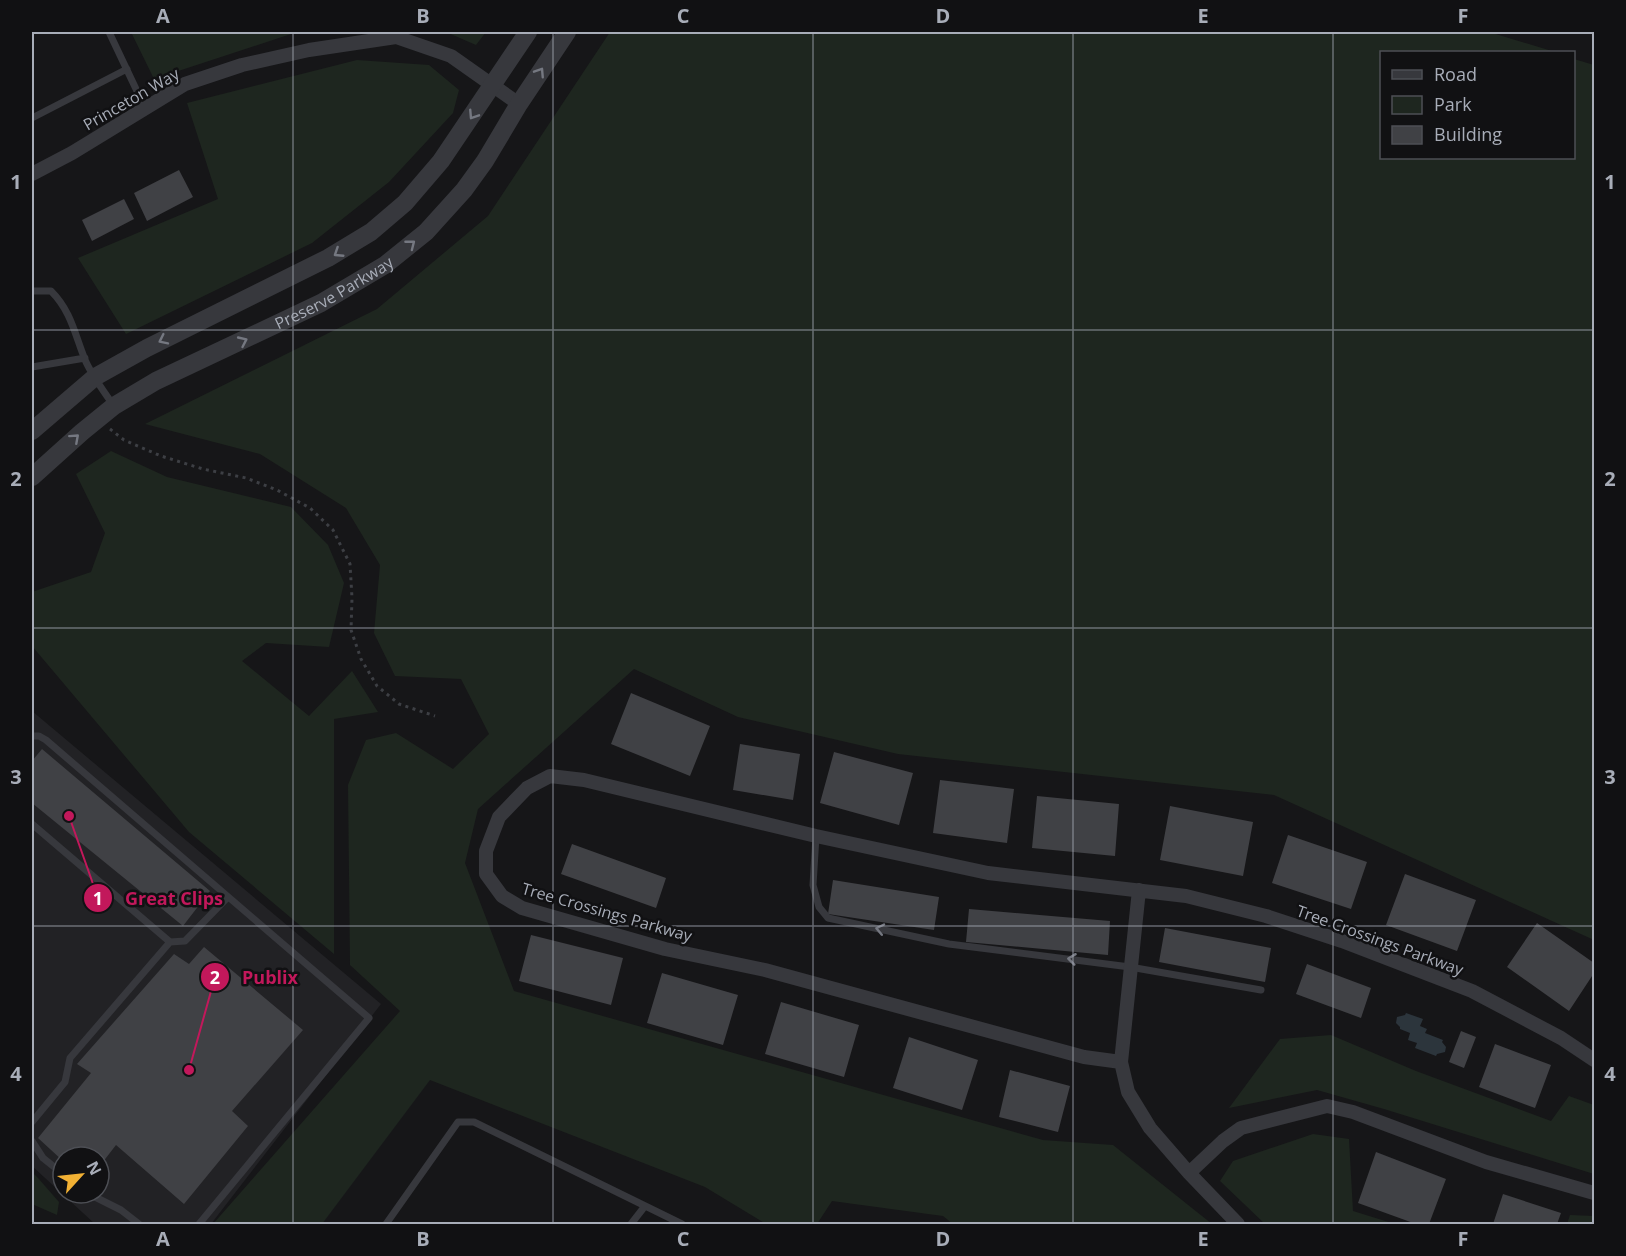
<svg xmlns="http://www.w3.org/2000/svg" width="1626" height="1256" viewBox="0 0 1626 1256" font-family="'Open Sans',sans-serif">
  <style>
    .built { fill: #222225; fill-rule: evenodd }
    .green { fill: #1e261f }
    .water { fill: #2c353c }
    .building { fill: #404145 }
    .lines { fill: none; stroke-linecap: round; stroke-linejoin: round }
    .path { stroke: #3d3f44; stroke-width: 3; stroke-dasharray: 3 4.5; stroke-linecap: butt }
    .service { stroke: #37383d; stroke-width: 7 }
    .minor { stroke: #37383d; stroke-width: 14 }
    .tertiary { stroke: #37383d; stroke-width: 18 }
    .oneway { stroke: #757881 }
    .grid { fill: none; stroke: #a8adb8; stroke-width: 1.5; stroke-opacity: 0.55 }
    .labels { text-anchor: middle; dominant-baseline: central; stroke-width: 5; stroke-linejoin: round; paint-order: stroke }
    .street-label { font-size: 16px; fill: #a8adb8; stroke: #111113 }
    .leader { fill: none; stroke: #c2185b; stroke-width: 2 }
    .callout-dot { fill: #c2185b; stroke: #111113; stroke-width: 2 }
    .mark-label { font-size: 18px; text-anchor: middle; font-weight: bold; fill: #fff }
    .callout-label { font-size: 18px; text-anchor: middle; font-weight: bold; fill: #c2185b; stroke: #111113; stroke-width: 5; stroke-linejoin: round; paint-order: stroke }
    .neatline { fill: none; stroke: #a8adb8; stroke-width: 2 }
    .grid-label { font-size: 20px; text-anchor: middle; font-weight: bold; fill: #a8adb8 }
  </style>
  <rect width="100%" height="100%" fill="#161618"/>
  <path class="built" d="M32,711L381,1004L211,1224H95L32,1166ZM63,1157H99V1193H63Z"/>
  <path class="green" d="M131,32H297L154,79Z
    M446,32H486L476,45Z
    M610,32H1489L1555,52H1382V158H1574V59L1594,65V940L1274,795L898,754L738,717L634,669L478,809L465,863L514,991L1043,1140L1113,1145L1212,1224H953L943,1216L832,1201L817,1224H766L705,1187L430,1080L322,1224H213L400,1011L350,965L348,785L366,740L396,733L453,769L489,734L461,679L395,676L374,633L380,565L346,508L260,454L145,424L377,309L488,216Z
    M357,60L429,65L459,90L453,113L389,182L312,243L126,334L78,258L218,199L187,103Z
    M111,451L167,477L291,507L328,545L344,583L329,647L266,643L242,661L309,716L352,671L378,712L334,719V954L189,832L32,646V592L91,572L105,533L76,474Z
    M1331,1035L1416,1071L1551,1121L1569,1096L1594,1105V1174L1384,1109L1317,1090L1229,1108L1280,1039Z
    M1313,1134L1349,1139L1353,1211L1395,1224H1265L1220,1181L1233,1161Z
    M32,1172L38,1178L59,1202L57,1215L32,1204Z
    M1570,1215L1594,1216V1224H1567Z"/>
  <path class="water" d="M1406,1013L1423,1019L1420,1026L1427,1029L1425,1033L1443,1040L1442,1042L1446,1047L1445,1052L1437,1054L1436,1056L1415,1048L1417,1043L1408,1040L1410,1033L1400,1029V1027L1396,1023L1397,1017L1405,1015Z"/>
  <path class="building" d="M179,170L193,197L147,221L134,193Z
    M124,199L134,219L92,241L82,220Z
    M631,693L710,726L690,776L611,744Z
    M740,744L800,754L793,800L733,790Z
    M42,749L210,891L183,926L32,803V761Z
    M834,752L913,773L899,825L820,803Z
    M940,780L1014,789L1007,843L933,833Z
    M1037,796L1119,804L1115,856L1032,848Z
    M1170,806L1253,822L1243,876L1160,860Z
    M1288,835L1367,862L1351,909L1272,883Z
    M572,844L666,878L656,908L561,874Z
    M1405,874L1476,900L1457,951L1386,925Z
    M833,880L939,897L934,930L828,914Z
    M969,909L1110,921L1108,955L966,942Z
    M1537,923L1594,963V973L1569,1011L1507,967Z
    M1165,928L1271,948L1265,982L1159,962Z
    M531,935L623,958L611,1005L519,981Z
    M204,947L303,1030L232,1111L248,1126L184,1204L116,1145L99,1167V1157H63V1161L38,1138L91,1073L77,1064L174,954L189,964Z
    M1307,964L1371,988L1361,1018L1296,994Z
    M662,973L738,995L723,1045L647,1023Z
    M781,1002L859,1025L844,1077L765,1054Z
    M1461,1031L1476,1037L1464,1068L1449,1062Z
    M909,1037L978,1060L962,1110L893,1088Z
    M1495,1044L1551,1065L1535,1108L1479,1087Z
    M1010,1070L1070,1086L1058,1132L999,1117Z
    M1376,1152L1446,1179L1429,1224H1416L1358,1203Z
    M1503,1194L1561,1213L1557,1224H1493Z"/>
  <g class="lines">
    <path class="path" d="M110,429L124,440L161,456L203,469L246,478L277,490L310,508L333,530L350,564L352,598L351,630L361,659L377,686L399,704L435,716"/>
    <path class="service" d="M109,32L145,108
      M32,118L127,69
      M32,291H51C72,312 75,336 86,362C93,377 104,392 114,406
      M32,367L85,358
      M32,736H39L46,740L369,1018L199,1224
      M32,824L170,942
      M816,836L813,885L819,907L828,918L949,944L1130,967L1261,990
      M32,1122L65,1082L70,1058L170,942L185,941L228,897
      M32,1141L43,1158L63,1174
      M87,1193L121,1210L139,1224
      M386,1224L458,1122H474L682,1224
      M631,1224L645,1206"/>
    <path class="minor" d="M32,174L72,153L185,84L242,65L309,50L396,37L451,56L519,104
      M1139,890L1121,1062L1128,1092L1150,1128L1189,1173L1238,1224
      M1121,1062L1084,1057L765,970L665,949L522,908L502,896L486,874V851L499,817L527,788L550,776L584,780L816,836L988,873L1186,896L1266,916L1342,941L1472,991L1561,1038L1594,1060
      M1189,1173L1223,1141L1241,1128L1327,1106L1353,1112L1486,1162L1594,1193"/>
    <g class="tertiary">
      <path d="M32,431L95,377L147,348L328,258L371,232L405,203L441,161L528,32"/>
      <path id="s1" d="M32,477L82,432L114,406L156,381L321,303L385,265L426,232L464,190L485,161L519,104L567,32"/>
    </g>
  </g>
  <defs><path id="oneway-chevron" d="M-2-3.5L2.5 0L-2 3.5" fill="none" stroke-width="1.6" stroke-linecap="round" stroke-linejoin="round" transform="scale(1.5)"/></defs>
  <g class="oneway">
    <use href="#oneway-chevron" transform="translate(540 72) rotate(-57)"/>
    <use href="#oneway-chevron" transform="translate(473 115) rotate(123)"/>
    <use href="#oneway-chevron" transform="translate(411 244) rotate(-38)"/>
    <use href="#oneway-chevron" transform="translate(338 253) rotate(147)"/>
    <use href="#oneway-chevron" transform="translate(163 340) rotate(154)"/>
    <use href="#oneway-chevron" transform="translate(243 341) rotate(-25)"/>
    <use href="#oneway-chevron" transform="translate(75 438) rotate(-42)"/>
    <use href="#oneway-chevron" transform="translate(880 929) rotate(-168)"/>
    <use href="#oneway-chevron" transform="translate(1072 959) rotate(-173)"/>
  </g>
  <path class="grid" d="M293,32V1224M553,32V1224M813,32V1224M1073,32V1224M1333,32V1224M32,330H1594M32,628H1594M32,926H1594"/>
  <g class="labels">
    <g class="street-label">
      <text transform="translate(131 99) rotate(-30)">Princeton Way</text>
      <text stroke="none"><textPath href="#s1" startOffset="356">Preserve Parkway</textPath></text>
      <text transform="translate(607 912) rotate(16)">Tree Crossings Parkway</text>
      <text transform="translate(1380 940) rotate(20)">Tree Crossings Parkway</text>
    </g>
  </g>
  <path class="leader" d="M69 816L98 898M189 1070L215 977"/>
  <g class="callout-dot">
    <circle cx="69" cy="816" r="6"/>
    <circle cx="189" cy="1070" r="6"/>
    <circle cx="98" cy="898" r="15"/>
    <circle cx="215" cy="977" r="15"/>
  </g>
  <g class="mark-label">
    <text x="98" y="905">1</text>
    <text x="215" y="984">2</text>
  </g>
  <g class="callout-label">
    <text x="174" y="905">Great Clips</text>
    <text x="270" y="984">Publix</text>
  </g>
  <rect width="1626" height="1256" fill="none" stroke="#111113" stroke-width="66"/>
  <rect x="1380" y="51" width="195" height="108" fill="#111113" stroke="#4d4f55" stroke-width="1.5"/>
  <rect x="1392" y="70" width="30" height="9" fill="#37383d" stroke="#4d4f55" stroke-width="1.5"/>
  <text x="1434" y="81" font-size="18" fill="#a8adb8">Road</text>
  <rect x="1392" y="96" width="30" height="18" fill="#1e261f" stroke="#4d4f55" stroke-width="1.5"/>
  <text x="1434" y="111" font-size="18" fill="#a8adb8">Park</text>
  <rect x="1392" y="126" width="30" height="18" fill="#404145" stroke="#4d4f55" stroke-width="1.5"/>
  <text x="1434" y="141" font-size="18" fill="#a8adb8">Building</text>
  <g transform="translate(81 1175) rotate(63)"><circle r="28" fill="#111113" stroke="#4d4f55" stroke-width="1.5"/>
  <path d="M0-4.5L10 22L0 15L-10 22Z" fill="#f2b134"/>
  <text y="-9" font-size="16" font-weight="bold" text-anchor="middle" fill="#a8adb8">N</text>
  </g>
  <rect x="33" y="33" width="1560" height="1190" class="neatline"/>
  <g class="grid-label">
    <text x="163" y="23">A</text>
    <text x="423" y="23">B</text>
    <text x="683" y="23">C</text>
    <text x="943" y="23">D</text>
    <text x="1203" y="23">E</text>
    <text x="1463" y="23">F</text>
    <text x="16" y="189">1</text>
    <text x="1610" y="189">1</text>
    <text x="16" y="486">2</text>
    <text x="1610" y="486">2</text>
    <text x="16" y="784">3</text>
    <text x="1610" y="784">3</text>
    <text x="16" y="1081">4</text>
    <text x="1610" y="1081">4</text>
    <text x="163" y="1246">A</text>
    <text x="423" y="1246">B</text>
    <text x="683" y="1246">C</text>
    <text x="943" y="1246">D</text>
    <text x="1203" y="1246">E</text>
    <text x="1463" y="1246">F</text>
  </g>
</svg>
